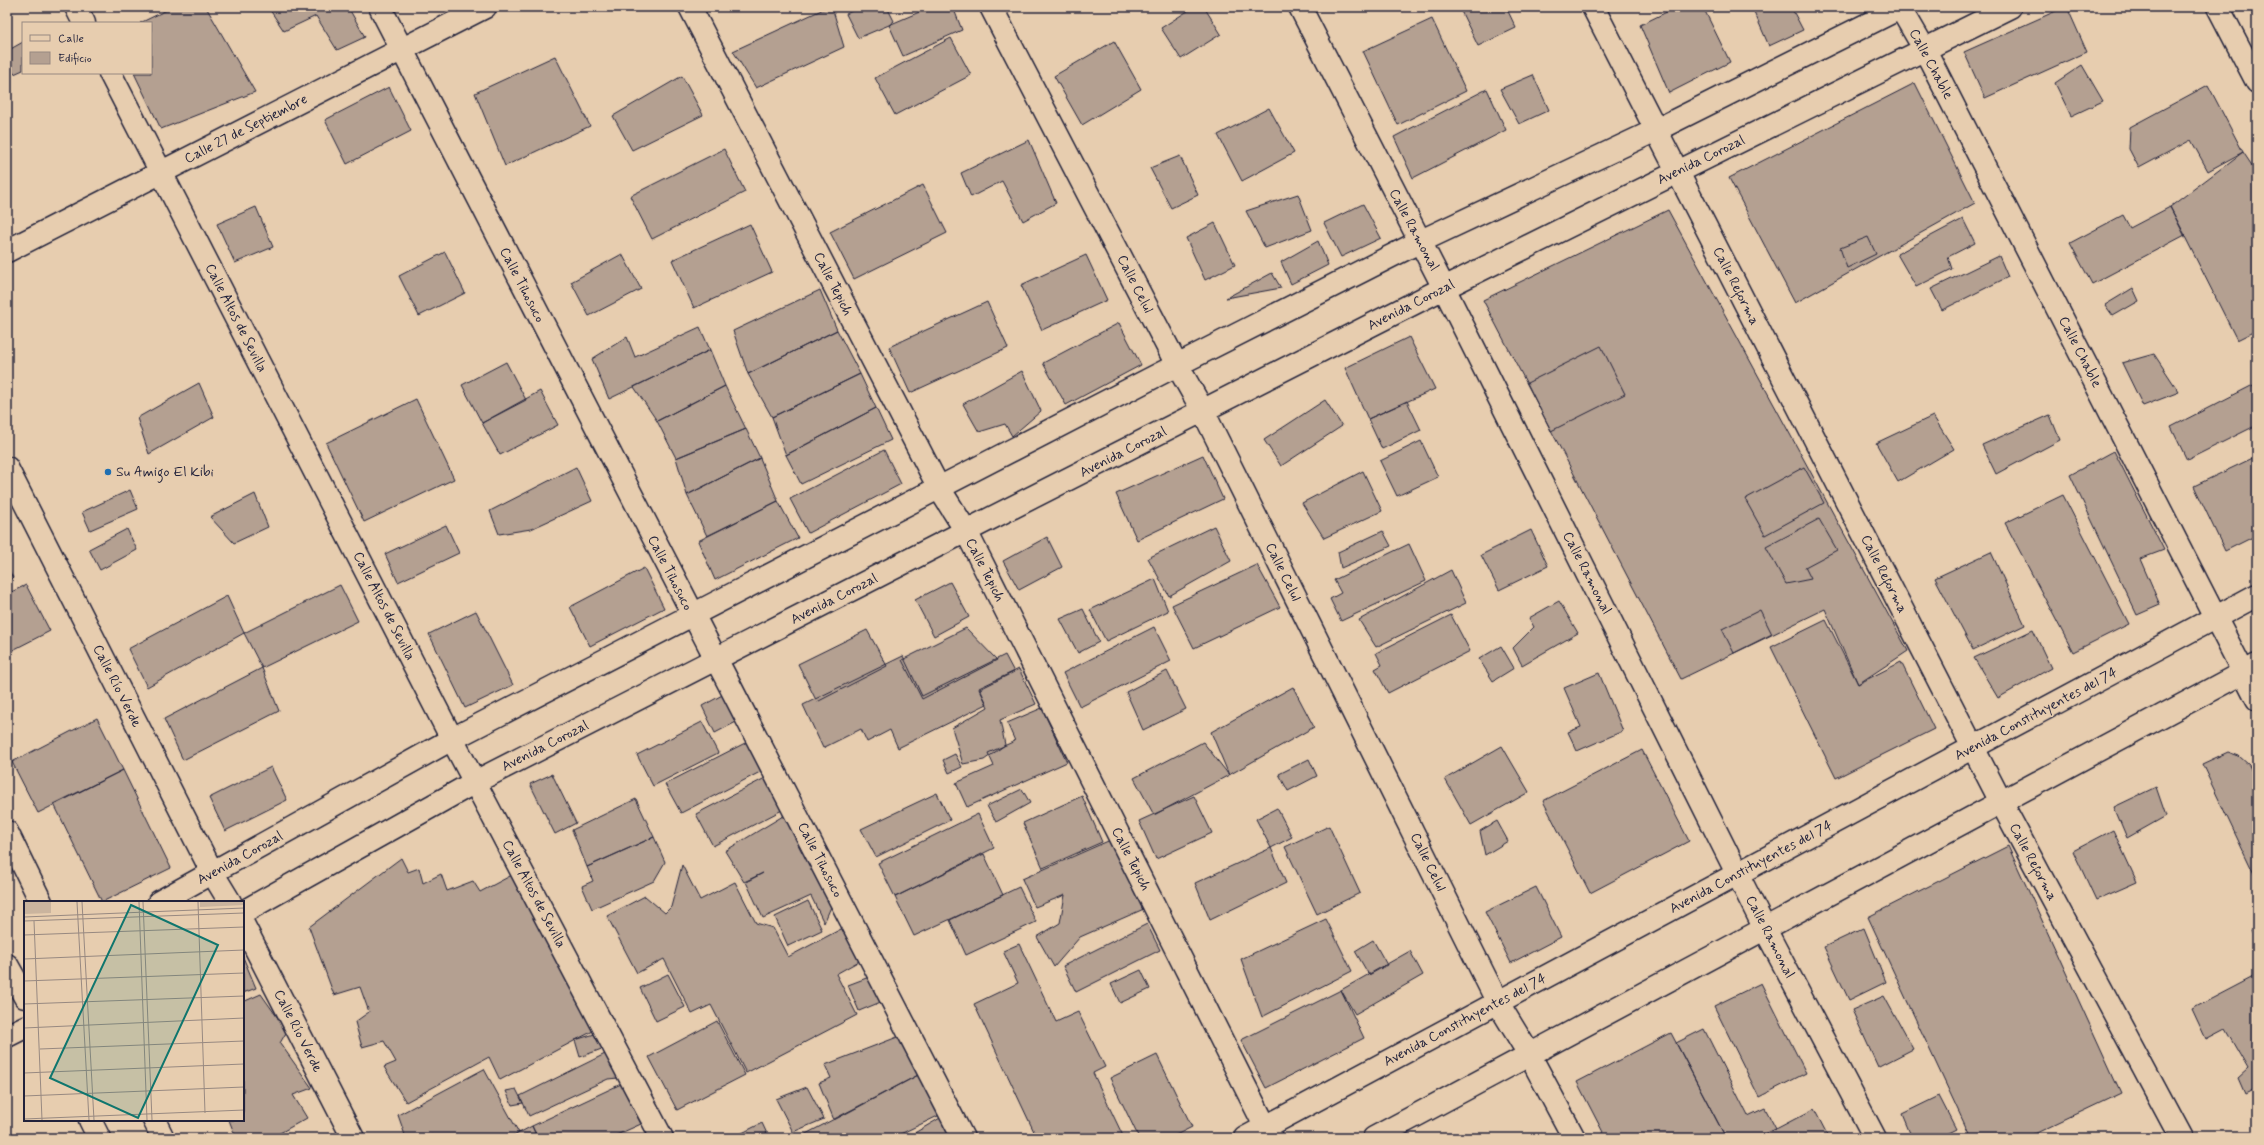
<svg xmlns="http://www.w3.org/2000/svg" width="2264" height="1145" viewBox="0 0 2264 1145" font-family="Mynerve,sans-serif">
  <style>
    .building { fill: #b4a091; stroke: #22223b }
    .lines { fill: none; stroke-linecap: round; stroke-linejoin: round }
    .street-casing { stroke: #22223b; stroke-width: 25 }
    .secondary-casing { stroke: #22223b; stroke-width: 25 }
    .street { stroke: #e7cdaf; stroke-width: 22 }
    .secondary { stroke: #e7cdaf; stroke-width: 22 }
    .poi-dot { fill: #1f6fb2; stroke: #e7cdaf; stroke-width: 1.5 }
    .labels { text-anchor: middle; dominant-baseline: central; stroke-width: 3; stroke-linejoin: round; paint-order: stroke }
    .street-label { font-size: 14px; fill: #22223b; stroke: #e7cdaf }
    .poi-label { font-size: 14px; fill: #22223b; stroke: #e7cdaf; text-anchor: start }
    .inset-road { fill: none; stroke: #988981; stroke-width: 1 }
    .view { fill: #0f766e; fill-opacity: 0.15; stroke: #0f766e; stroke-width: 2 }
    .inset-edge { fill: none; stroke: #22223b; stroke-width: 2 }
  </style>
  <rect width="100%" height="100%" fill="#e7cdaf"/>
  <filter id="ink" filterUnits="userSpaceOnUse"><feTurbulence type="fractalNoise" baseFrequency=".025" numOctaves="2"/><feDisplacementMap in="SourceGraphic" scale="8" xChannelSelector="R" yChannelSelector="G"/><feConvolveMatrix kernelMatrix="1 2 1 2 8 2 1 2 1" color-interpolation-filters="sRGB"/></filter>
  <g filter="url(#ink)">
    <path class="building" d="M173,7H206L255,92L161,129L134,73H151V23H140Z
      M268,7H348L365,37L337,50L316,16L284,31Z
      M828,7H832L844,47L756,88L733,51Z
      M860,7H887L894,21L889,25L858,38L846,14Z
      M931,7H953L962,30L903,56L889,25Z
      M1194,7H1204L1221,34L1181,59L1161,28Z
      M1459,7H1506L1516,28L1478,46Z
      M1677,7H1703L1730,62L1669,93L1640,25Z
      M1752,7H1791L1803,30L1769,46Z
      M2065,7H2067L2087,52L1985,98L1964,52Z
      M2249,7H2257V19H2255Z
      M1432,19L1466,91L1398,125L1363,51Z
      M951,38L971,75L895,115L875,78Z
      M1114,41L1141,89L1082,125L1054,76Z
      M23,42V70L14,74L7,61V51Z
      M555,56L590,126L505,166L475,93Z
      M2082,65L2103,101L2071,116L2055,83Z
      M1533,75L1549,110L1519,124L1500,89Z
      M682,76L703,115L632,150L613,116Z
      M1915,83L1975,203L1795,303L1729,178Z
      M2208,85L2243,152L2208,171L2191,140L2139,168L2129,149L2130,127Z
      M389,87L411,131L347,164L325,120Z
      M1487,89L1506,130L1413,178L1394,137Z
      M1269,108L1294,153L1242,181L1218,135Z
      M1029,140L1056,203L1023,221L1002,181L971,197L961,173Z
      M724,149L745,192L652,239L630,196Z
      M2243,152L2257,173V330L2237,340L2170,207Z
      M1180,156L1198,195L1171,208L1150,168Z
      M923,185L947,233L854,279L830,232Z
      M1298,194L1312,230L1265,248L1246,211Z
      M1363,204L1381,238L1341,257L1324,223Z
      M256,207L273,247L235,263L217,224Z
      M2170,207L2185,235L2092,284L2070,243L2123,215L2130,228Z
      M1668,210L1908,651L1858,684L1825,609L1681,679L1483,300Z
      M1963,219L1975,243L1948,257L1952,269L1916,287L1897,254Z
      M1215,223L1235,265L1205,280L1186,238Z
      M750,224L772,272L694,308L672,260Z
      M1868,237L1876,254L1847,268L1840,248Z
      M1318,241L1328,265L1291,284L1281,262Z
      M445,252L465,293L419,316L399,276Z
      M622,254L641,289L589,316L571,282Z
      M1086,255L1107,300L1042,330L1021,285Z
      M1999,256L2008,277L1942,310L1931,289Z
      M1272,273L1281,288L1226,298Z
      M2133,288L2139,301L2113,316L2105,305Z
      M820,290L837,330L748,374L733,331Z
      M987,302L1008,348L910,393L889,347Z
      M1119,323L1141,365L1066,405L1043,363Z
      M700,327L710,350L609,399L592,359L627,337L635,357Z
      M837,330L860,374L772,417L748,374Z
      M1409,337L1435,389L1368,419L1345,368Z
      M1601,346L1625,394L1551,431L1527,383Z
      M710,350L725,386L657,421L634,387Z
      M2154,354L2179,392L2143,406L2122,363Z
      M506,362L526,400L482,423L462,385Z
      M1022,371L1041,411L1012,436L1005,424L979,432L963,404Z
      M860,374L876,408L786,455L772,417Z
      M199,383L214,417L149,454L137,418Z
      M2253,385L2257,392V425L2187,460L2171,427Z
      M725,386L746,429L676,458L657,421Z
      M540,391L558,425L500,455L482,423Z
      M416,399L454,479L364,522L326,443Z
      M1325,400L1342,426L1281,466L1264,440Z
      M1407,401L1421,430L1382,449L1368,419Z
      M876,408L891,440L801,484L786,455Z
      M2050,415L2060,440L1996,474L1982,445Z
      M1933,416L1954,449L1898,482L1876,443Z
      M746,429L760,458L687,495L676,458Z
      M1421,441L1438,477L1397,496L1380,461Z
      M884,450L901,484L808,533L790,499Z
      M2114,451L2164,550L2140,559L2160,605L2137,615L2070,475Z
      M1203,455L1223,499L1137,540L1116,494Z
      M2257,456V535L2225,551L2194,486Z
      M760,458L778,501L707,536L687,495Z
      M576,467L592,501L531,529L499,534L490,511Z
      M1804,467L1824,503L1765,535L1745,499Z
      M1363,471L1382,511L1324,538L1302,503Z
      M130,490L138,509L90,530L82,512Z
      M255,494L268,527L234,543L210,517Z
      M2063,495L2129,624L2073,652L2005,523Z
      M778,501L798,538L715,580L698,541Z
      M1819,519L1837,550L1805,567L1811,579L1786,584L1766,547Z
      M446,525L459,553L398,582L385,554Z
      M1214,526L1231,561L1169,596L1148,558Z
      M127,529L137,550L100,570L89,549Z
      M1531,530L1548,566L1499,590L1481,555Z
      M1383,531L1391,546L1341,568L1338,552Z
      M1047,537L1062,567L1019,590L1003,561Z
      M1409,544L1426,581L1341,621L1330,599L1341,593L1334,580Z
      M1991,552L2025,625L1973,650L1935,578Z
      M1257,565L1280,607L1194,648L1172,605Z
      M7,566L13,578L7,581Z
      M644,568L664,608L590,646L570,607Z
      M1451,570L1466,603L1376,647L1359,620Z
      M1155,579L1168,611L1106,641L1090,610Z
      M950,582L969,617L934,636L915,600Z
      M26,585L50,631L7,653V594Z
      M340,585L358,621L262,668L244,633Z
      M227,596L244,633L147,687L128,649Z
      M1559,601L1578,633L1522,665L1513,648L1534,627L1529,618Z
      M1083,609L1099,642L1078,653L1060,619Z
      M1760,610L1772,634L1734,653L1722,629Z
      M476,611L513,685L465,708L429,634Z
      M1451,615L1470,651L1388,693L1375,669L1382,665L1376,653Z
      M1826,620L1858,684L1901,662L1934,729L1836,778L1771,647Z
      M1154,627L1171,661L1080,707L1063,673Z
      M966,628L997,660L922,699L902,660Z
      M867,630L887,666L817,702L798,664Z
      M2033,630L2051,668L1998,698L1974,658Z
      M1501,646L1514,668L1493,681L1479,659Z
      M1005,655L1014,672L980,689L987,704L898,748L890,730L867,742L861,729L823,748L803,705L903,656L922,696Z
      M262,668L279,711L183,760L164,719Z
      M1019,669L1036,704L1000,720L1005,745L984,760L963,764L952,728L988,707L979,688Z
      M1167,671L1186,709L1143,730L1126,692Z
      M1599,673L1623,731L1577,751L1568,732L1581,727L1564,688Z
      M1293,687L1314,727L1229,775L1211,732Z
      M726,693L740,720L715,733L702,706Z
      M1042,708L1067,762L967,807L956,783L994,766L988,753L1015,741L1007,723Z
      M97,718L123,770L38,813L12,762Z
      M702,722L718,753L653,786L637,755Z
      M747,742L762,771L681,813L665,784Z
      M1203,742L1229,775L1154,815L1134,778Z
      M1502,746L1529,792L1471,825L1445,779Z
      M1642,750L1689,841L1590,893L1543,801Z
      M2228,752L2239,756L2249,765L2257,783L2256,878L2202,764Z
      M955,754L962,767L949,773L943,760Z
      M1309,759L1317,776L1288,791L1279,774Z
      M271,767L287,800L225,831L209,798Z
      M123,770L171,868L102,902L54,804Z
      M552,774L576,823L555,834L530,784Z
      M767,777L784,809L713,846L696,814Z
      M2156,787L2166,816L2127,838L2114,807Z
      M1022,789L1030,803L996,822L987,806Z
      M937,793L950,820L876,857L861,829Z
      M1082,796L1102,842L1043,868L1023,823Z
      M1194,796L1212,833L1156,859L1139,821Z
      M636,799L654,837L587,867L572,830Z
      M1277,808L1292,837L1271,848L1256,819Z
      M788,813L834,900L824,923L811,896L763,918L746,882L763,873L744,882L725,851Z
      M978,814L994,848L895,897L878,863Z
      M1497,821L1508,841L1485,855L1480,831Z
      M1329,826L1360,893L1317,914L1285,847Z
      M2113,830L2137,882L2096,900L2073,851Z
      M654,837L665,862L654,881L592,909L582,886L593,881L587,867Z
      M1115,838L1146,908L1080,937L1054,967L1037,937L1060,923L1065,895L1035,907L1022,879Z
      M2008,846L2121,1093L2026,1138H1971L1868,917Z
      M1271,848L1286,883L1210,920L1195,883Z
      M984,854L1003,895L914,936L895,897Z
      M401,858L408,872L419,868L423,883L441,874L447,891L473,881L480,892L512,875L593,1031L500,1080L489,1057L406,1102L384,1067L396,1062L384,1041L362,1047L355,1022L369,1012L360,987L334,995L309,927Z
      M682,865L700,900L735,882L756,923L773,928L788,957L843,928L861,960L836,974L857,1015L746,1073L711,1005L692,1014L664,959L637,973L607,916L645,896L665,913L671,907Z
      M1019,887L1036,922L966,955L950,920Z
      M1536,887L1561,937L1511,963L1485,912Z
      M808,901L822,930L788,946L775,917Z
      M1326,919L1352,971L1262,1017L1241,959Z
      M1147,924L1160,950L1076,992L1063,966Z
      M1864,928L1886,982L1849,1000L1824,947Z
      M2257,928V944L2251,931Z
      M1373,940L1387,965L1369,975L1355,951Z
      M1019,944L1056,1022L1078,1012L1105,1067L1093,1073L1124,1138H1037L974,1004L1018,983L1003,951Z
      M1410,951L1423,975L1355,1014L1341,990Z
      M243,957L256,988L243,993Z
      M1141,970L1150,989L1120,1003L1111,984Z
      M668,974L685,1007L656,1021L640,988Z
      M877,974L888,999L859,1011L848,985Z
      M2257,975V1088L2245,1094L2238,1078L2248,1069L2225,1029L2206,1039L2192,1009Z
      M1761,983L1806,1073L1759,1097L1714,1006Z
      M1341,990L1364,1038L1266,1088L1241,1040Z
      M261,994L287,1031L280,1043L312,1088L293,1095L307,1118L271,1138H236L229,1120H243V1002Z
      M1884,996L1913,1049L1878,1067L1852,1010Z
      M717,1021L745,1075L677,1110L649,1057Z
      M1704,1029L1748,1116L1765,1108L1776,1129L1756,1138H1726L1676,1043Z
      M598,1033L607,1047L580,1057L575,1040Z
      M1671,1033L1726,1138H1606L1577,1082Z
      M900,1036L922,1073L834,1120L819,1083L831,1078L825,1065Z
      M605,1054L618,1078L608,1079L529,1116L520,1096Z
      M1157,1055L1192,1127L1170,1138H1139L1110,1078Z
      M484,1069L519,1133L508,1138H434L432,1135L425,1138H406L398,1115Z
      M922,1073L942,1114L892,1138H798Z
      M621,1084L641,1124L610,1138H538L532,1126Z
      M807,1087L824,1119L793,1132L776,1099Z
      M516,1089L523,1103L512,1105L506,1091Z
      M1939,1096L1956,1129L1938,1138H1912L1902,1114Z
      M1814,1109L1829,1138H1756L1776,1129Z
      M947,1114L958,1138H906Z
      M762,1123L769,1138H732Z
      M532,1126L537,1138H511L519,1133Z"/>
    <g class="lines">
      <defs>
        <path id="street" d="M76,7L84,23
          M380,7L963,1138
          M690,7L939,488L966,531L1271,1138
          M991,7L1177,365L1203,411L1498,1003L1529,1054L1574,1138
          M1300,7L1444,288L1765,929L1875,1138
          M1593,7L2001,802L2181,1138
          M1900,7L1925,50L2257,699
          M2218,7L2257,82
          M110,73L452,739L662,1138
          M7,251L485,7
          M7,468L213,874L230,902
          M159,902L452,739L1177,365L1419,242L1656,130L1902,7
          M243,912L475,782L966,531L1444,288L2010,7
          M243,924L353,1138
          M7,1036L25,1027"/>
        <path id="secondary" d="M7,832L41,902
          M7,965L25,997
          M90,1120L99,1138
          M154,1120L163,1138
          M1245,1138L2257,595
          M1374,1138L2257,665"/>
      </defs>
      <use href="#street" class="street-casing"/>
      <use href="#secondary" class="secondary-casing"/>
      <use href="#street" class="street"/>
      <use href="#secondary" class="secondary"/>
    </g>
  </g>
  <circle class="poi-dot" cx="108" cy="472" r="4"/>
  <g class="labels">
    <g class="street-label">
      <text transform="translate(1931 64) rotate(62)">Calle Chable</text>
      <text transform="translate(246 129) rotate(-27)">Calle 27 de Septiembre</text>
      <text transform="translate(1701 160) rotate(-26)">Avenida Corozal</text>
      <text transform="translate(1414 230) rotate(62)">Calle Ramonal</text>
      <text transform="translate(833 284) rotate(63)">Calle Tepich</text>
      <text transform="translate(1135 284) rotate(63)">Calle Celul</text>
      <text transform="translate(522 285) rotate(63)">Calle Tihosuco</text>
      <text transform="translate(1736 286) rotate(63)">Calle Reforma</text>
      <text transform="translate(1411 305) rotate(-27)">Avenida Corozal</text>
      <text transform="translate(236 318) rotate(63)">Calle Altos de Sevilla</text>
      <text transform="translate(2080 352) rotate(63)">Calle Chable</text>
      <text transform="translate(1123 452) rotate(-27)">Avenida Corozal</text>
      <text transform="translate(985 570) rotate(63)">Calle Tepich</text>
      <text transform="translate(1283 572) rotate(64)">Calle Celul</text>
      <text transform="translate(670 573) rotate(63)">Calle Tihosuco</text>
      <text transform="translate(1587 573) rotate(63)">Calle Ramonal</text>
      <text transform="translate(1884 574) rotate(63)">Calle Reforma</text>
      <text transform="translate(834 599) rotate(-27)">Avenida Corozal</text>
      <text transform="translate(384 606) rotate(63)">Calle Altos de Sevilla</text>
      <text transform="translate(117 686) rotate(63)">Calle Río Verde</text>
      <text transform="translate(2036 714) rotate(-28)">Avenida Constituyentes del 74</text>
      <text transform="translate(545 746) rotate(-27)">Avenida Corozal</text>
      <text transform="translate(240 858) rotate(-29)">Avenida Corozal</text>
      <text transform="translate(1131 859) rotate(63)">Calle Tepich</text>
      <text transform="translate(820 860) rotate(63)">Calle Tihosuco</text>
      <text transform="translate(1428 862) rotate(64)">Calle Celul</text>
      <text transform="translate(2033 862) rotate(62)">Calle Reforma</text>
      <text transform="translate(1751 867) rotate(-28)">Avenida Constituyentes del 74</text>
      <text transform="translate(534 894) rotate(62)">Calle Altos de Sevilla</text>
      <text transform="translate(1770 937) rotate(63)">Calle Ramonal</text>
      <text transform="translate(1465 1020) rotate(-28)">Avenida Constituyentes del 74</text>
      <text transform="translate(298 1031) rotate(63)">Calle Río Verde</text>
    </g>
    <g class="poi-label">
      <text x="116" y="472">Su Amigo El Kibi</text>
    </g>
  </g>
  <g transform="translate(24 901)">
    <rect width="220" height="220" fill="#e7cdaf"/>
    <path d="M0,1H27V12L0,13ZM176,1H220V4L176,6Z" fill="#cab49e"/>
    <path class="inset-road" d="M53,1L65,219M58,1L70,219M115,1L123,219M119,1L128,219M174,1L181,212M0,16L220,7M0,20L220,12M10,20L18,219M0,34L220,26M0,58L220,49M0,80L220,72M0,103L220,95M0,127L220,117M16,148L220,140M0,172L220,163M0,195L220,186M0,218L220,209"/>
    <path class="view" d="M107,4L194,44L114,217L26,177Z"/>
    <rect width="220" height="220" class="inset-edge"/>
  </g>
  <rect width="2264" height="1145" fill="none" stroke="#e7cdaf" stroke-width="24"/>
  <rect x="12" y="12" width="2240" height="1121" fill="none" stroke="#22223b" stroke-width="1.5" filter="url(#ink)"/>
  <rect x="22" y="22" width="130" height="52" fill="#e7cdaf" stroke="#988981"/>
  <rect x="30" y="35" width="20" height="6" fill="#e7cdaf" stroke="#988981"/>
  <text x="58" y="42" font-size="12" fill="#22223b">Calle</text>
  <rect x="30" y="52" width="20" height="12" fill="#b4a091" stroke="#988981"/>
  <text x="58" y="62" font-size="12" fill="#22223b">Edificio</text>
</svg>
